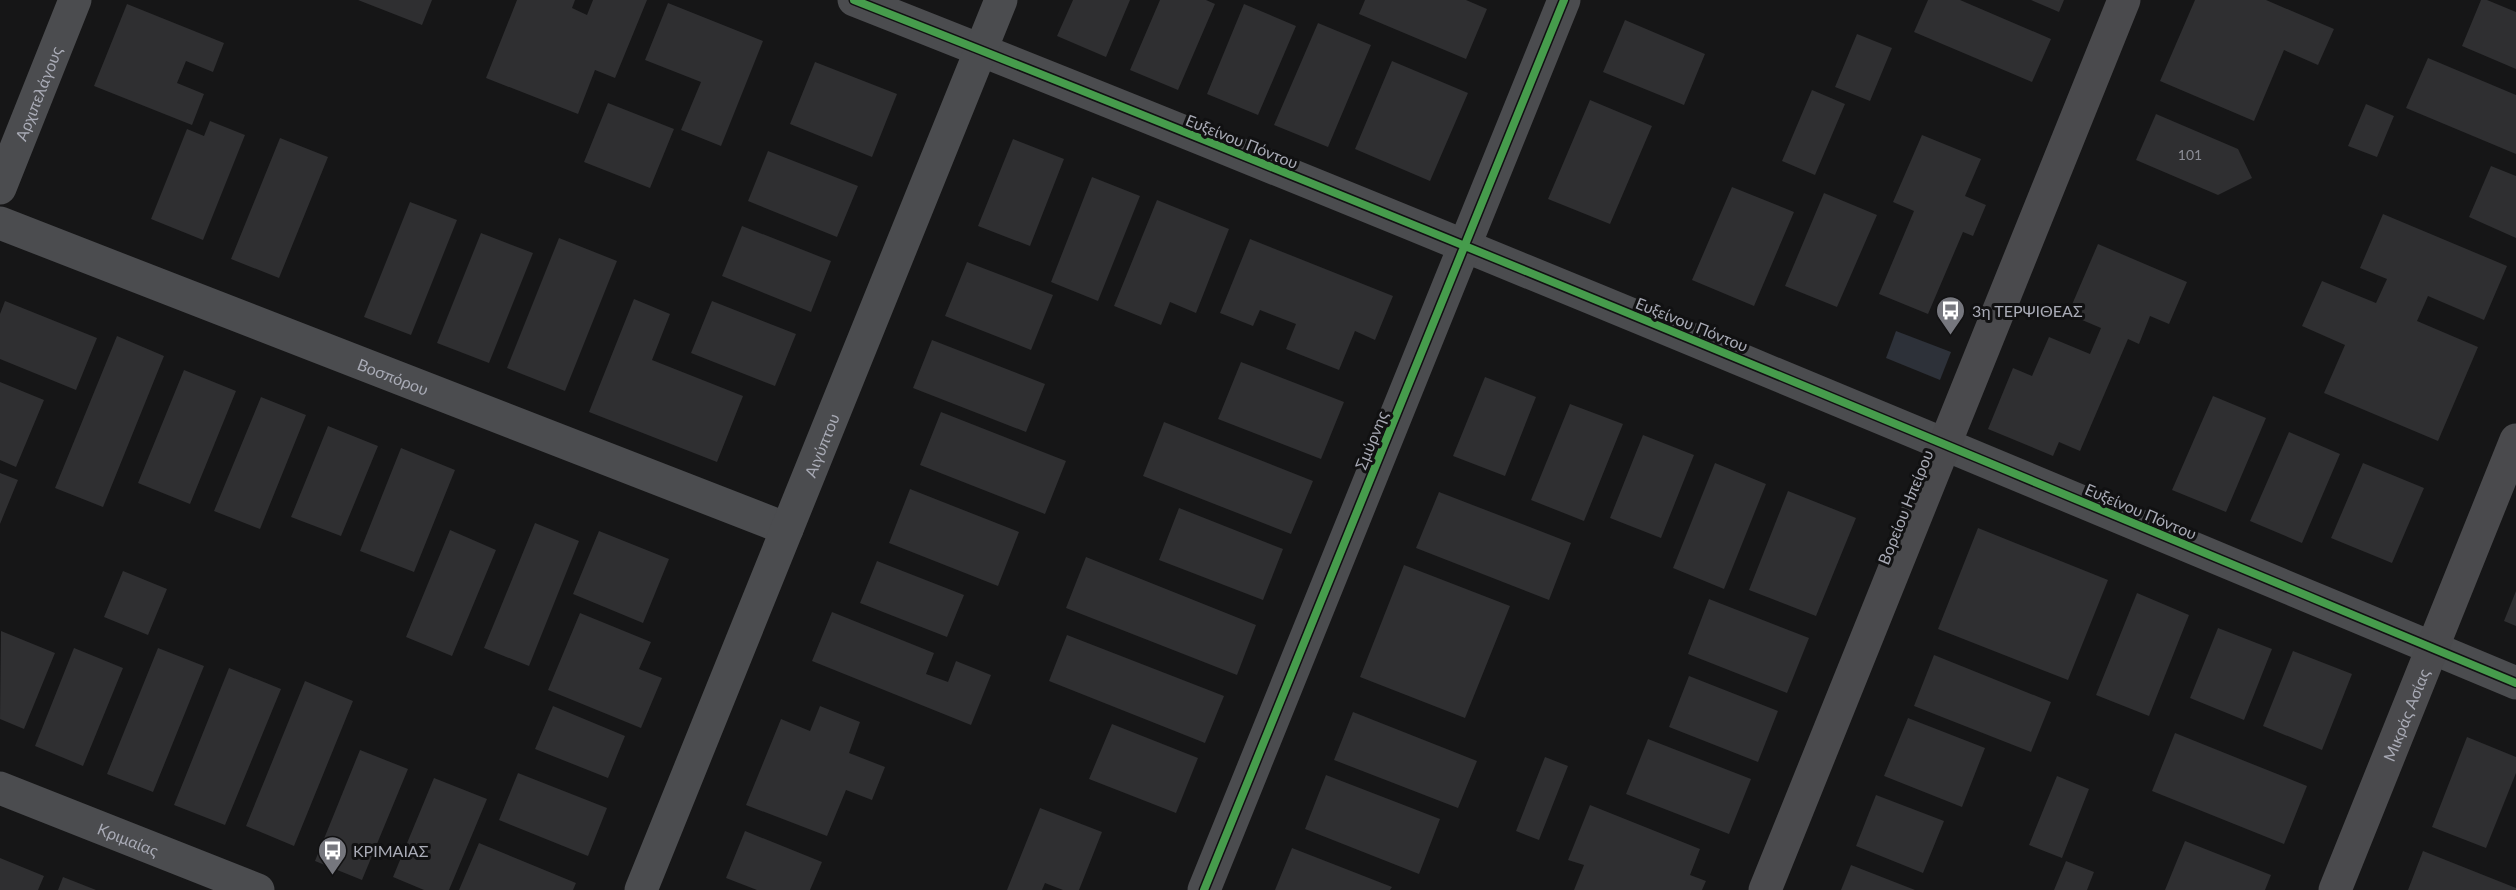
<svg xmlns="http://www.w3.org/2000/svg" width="2516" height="890" viewBox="0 0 2516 890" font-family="Lato,sans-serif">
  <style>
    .water { fill: #2d3139 }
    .building { fill: #2f2f31 }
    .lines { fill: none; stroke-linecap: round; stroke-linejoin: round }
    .street { stroke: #4b4c4f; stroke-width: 33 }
    .secondary { stroke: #4a4a4d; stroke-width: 33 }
    .cycleway-casing { stroke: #111112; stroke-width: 11 }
    .cycleway { stroke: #469c4c; stroke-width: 8 }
    .labels { text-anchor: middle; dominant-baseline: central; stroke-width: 6; stroke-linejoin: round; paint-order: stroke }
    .number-label { font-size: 14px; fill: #8a8c95 }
    .street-label { font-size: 16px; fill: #a9abb6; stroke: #111112 }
    .poi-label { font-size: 16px; fill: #a9abb6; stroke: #111112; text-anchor: start }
  </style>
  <rect width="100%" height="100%" fill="#161617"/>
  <path class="water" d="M1896,331L1951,352L1940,380L1886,358Z"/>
  <path class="building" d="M358,0H432L422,25Z
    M517,0H575L572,8L587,15L593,0H647L615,78L595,70L578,114L486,78Z
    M1073,0H1130L1106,57L1057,36Z
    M1160,0H1206L1215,4L1178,90L1130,70Z
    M1365,0H1466L1487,9L1466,59L1359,14Z
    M1928,0H1960L2051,39L2032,82L1914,32Z
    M2031,0H2064L2059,12Z
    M2195,0H2266L2334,29L2318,65L2284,50L2254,121L2160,81Z
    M2481,0H2487L2516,12V69L2462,46Z
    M668,3L763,41L721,146L681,130L701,82L645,60Z
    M127,4L224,43L213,72L186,61L177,83L204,94L192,125L94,86Z
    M1244,4L1296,26L1258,115L1207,94Z
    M1625,20L1705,54L1684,105L1603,72Z
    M1318,23L1371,45L1328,147L1274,125Z
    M1857,34L1892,48L1870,101L1835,87Z
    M2428,58L2516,95V154L2406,108Z
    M1392,61L1468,93L1430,181L1355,149Z
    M815,62L897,94L872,157L790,124Z
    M1812,90L1845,104L1815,175L1782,161Z
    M1590,100L1652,126L1610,224L1548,199Z
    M608,103L674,129L650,188L584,162Z
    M2366,104L2394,116L2377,157L2348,146Z
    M2156,114L2238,149L2252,178L2218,195L2136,160Z
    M210,121L245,135L203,240L151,219L187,129L204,136Z
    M1922,135L1981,159L1965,196L1986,205L1973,236L1963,232L1928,314L1879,294L1914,211L1893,202Z
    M280,138L328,157L279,278L231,259Z
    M1013,139L1064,159L1030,246L978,226Z
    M768,151L858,186L837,237L748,201Z
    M2491,166L2516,176V238L2469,217Z
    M1092,177L1140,196L1098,301L1051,282Z
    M1732,187L1794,212L1754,306L1692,280Z
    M1824,193L1877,215L1837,307L1785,286Z
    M1157,200L1229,229L1196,313L1170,302L1161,325L1114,306Z
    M410,202L457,220L411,335L364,317Z
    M2383,214L2507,266L2484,320L2428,296L2417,321L2478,347L2438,441L2324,393L2345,345L2302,326L2322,281L2376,303L2387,279L2360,268Z
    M742,226L831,261L811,312L722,276Z
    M481,233L533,253L489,363L437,343Z
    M559,238L617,261L565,391L507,368Z
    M1250,239L1393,296L1375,340L1355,331L1339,370L1286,349L1296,324L1260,310L1253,326L1220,313Z
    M2098,244L2187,282L2169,324L2150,316L2139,344L2128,339L2080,451L2059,442L2053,456L1988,429L2013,368L2032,376L2049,337L2090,354L2101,328L2068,314Z
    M967,262L1053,295L1031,350L945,316Z
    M634,299L670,314L652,360L743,396L717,462L589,412Z
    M5,301L97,338L76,390L0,359V314Z
    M712,301L796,334L775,386L691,353Z
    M117,336L164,356L103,507L55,488Z
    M932,340L1045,384L1026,432L913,388Z
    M1241,362L1344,402L1321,459L1218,419Z
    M184,370L236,391L190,504L138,483Z
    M1485,377L1536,397L1505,476L1453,456Z
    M0,382L44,400L16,467L0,460Z
    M2213,396L2266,418L2226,512L2172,490Z
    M261,397L306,415L260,529L214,511Z
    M1570,404L1623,424L1584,521L1531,500Z
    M941,412L1066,461L1045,514L920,465Z
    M1164,422L1313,481L1291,534L1143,476Z
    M328,426L378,446L341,536L291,517Z
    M2289,432L2340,454L2302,543L2250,521Z
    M1643,435L1694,455L1661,538L1610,518Z
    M401,448L455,470L414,572L360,551Z
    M1715,463L1766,484L1724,589L1673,568Z
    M2363,463L2424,488L2392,563L2331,538Z
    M0,473L18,480L0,524Z
    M910,489L1019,532L998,586L889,543Z
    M1788,491L1856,518L1816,616L1749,590Z
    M1439,492L1571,543L1549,600L1416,548Z
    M1179,508L1283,549L1263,600L1159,560Z
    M535,523L579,541L529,666L484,648Z
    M1978,528L2108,580L2068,680L1938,629Z
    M450,530L496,550L452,656L406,637Z
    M599,531L669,559L643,623L573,594Z
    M1086,557L1256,625L1237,675L1066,608Z
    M877,561L964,595L947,637L860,603Z
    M1404,565L1510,606L1465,718L1360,677Z
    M123,571L167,589L148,635L104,617Z
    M2516,591V626L2504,621Z
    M2137,593L2189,615L2149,716L2096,695Z
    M1709,599L1809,638L1787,693L1688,654Z
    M832,612L934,653L926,674L948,682L956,661L991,675L971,725L812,661Z
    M580,613L651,642L639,669L662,678L641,728L548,690Z
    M2218,628L2272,649L2244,720L2190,698Z
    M1,631L55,653L24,729L0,719Z
    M1067,635L1224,696L1205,743L1049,681Z
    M74,648L123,668L83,766L35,746Z
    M158,648L204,666L153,792L107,774Z
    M2293,651L2352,674L2322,750L2263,726Z
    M1934,655L2051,702L2031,752L1914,706Z
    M229,668L281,689L225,825L174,805Z
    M1689,676L1778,711L1758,762L1669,727Z
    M305,681L353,701L294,846L246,826Z
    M553,706L625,736L608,778L535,749Z
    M820,706L860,722L849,753L885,767L872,800L846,790L827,836L746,805L781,719L810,731Z
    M1353,712L1477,761L1458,808L1334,760Z
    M1908,718L1985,748L1962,807L1884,776Z
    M1112,724L1198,758L1176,813L1089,779Z
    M2175,733L2307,786L2284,844L2152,791Z
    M2467,737L2516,757V773L2486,848L2432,827Z
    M1648,739L1751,779L1729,834L1626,794Z
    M360,750L408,769L362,880L315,861Z
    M1545,757L1568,766L1539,840L1516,831Z
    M518,773L607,808L588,856L499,820Z
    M1326,775L1440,819L1419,874L1305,829Z
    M2057,776L2089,789L2062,858L2029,845Z
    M434,778L487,799L449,890H424L393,877Z
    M1876,795L1944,821L1923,873L1856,846Z
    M1590,805L1700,849L1690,875L1706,881L1702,890H1574L1584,865L1568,860Z
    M1040,808L1102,832L1079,890H1063L1045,883L1042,890H1007Z
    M745,831L822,862L810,890H757L726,878Z
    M2185,841L2271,875L2265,890H2165Z
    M479,843L576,883L573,890H459Z
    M1292,848L1392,887L1390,890H1275Z
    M2423,851L2516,888V890H2408Z
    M0,858L44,876L38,890H0Z
    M2066,861L2094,872L2087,890H2054Z
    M1851,865L1915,890H1841Z
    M63,877L96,890H58Z"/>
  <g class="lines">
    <g class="street">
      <path d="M854,0C1412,220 1963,452 2516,683"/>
      <path id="s1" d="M0,188L75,0"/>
      <path id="s2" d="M0,223L787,529"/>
      <path id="s3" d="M0,788L258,890"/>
      <path id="s4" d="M641,890L1001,0"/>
      <path d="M1204,890L1564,0"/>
    </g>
    <g class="secondary">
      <path d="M1765,890L2124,0"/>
      <path id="s5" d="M2335,890L2516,440"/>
    </g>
    <defs>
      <path id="cycleway" d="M854,0C1412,220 1963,452 2516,683
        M1204,890L1564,0"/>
    </defs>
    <use href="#cycleway" class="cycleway-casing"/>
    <use href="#cycleway" class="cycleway"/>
  </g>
  <defs>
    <symbol id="bus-pin" viewBox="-11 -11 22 30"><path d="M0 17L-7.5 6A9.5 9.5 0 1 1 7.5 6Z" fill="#76777e" stroke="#111112"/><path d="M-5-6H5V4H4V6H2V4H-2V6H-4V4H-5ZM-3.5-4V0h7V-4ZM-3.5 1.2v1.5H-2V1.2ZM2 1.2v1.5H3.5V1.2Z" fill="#fff"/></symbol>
  </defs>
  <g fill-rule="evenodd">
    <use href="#bus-pin" x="1934" y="294" width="33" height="45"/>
    <use href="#bus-pin" x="316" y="834" width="33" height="45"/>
  </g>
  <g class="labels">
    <g class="number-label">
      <text x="2190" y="154">101</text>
    </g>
    <g class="street-label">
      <text stroke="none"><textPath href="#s1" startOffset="102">Αρχιπελάγους</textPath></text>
      <text transform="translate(1242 141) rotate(22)">Ευξείνου Πόντου</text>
      <text transform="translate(1692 324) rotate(22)">Ευξείνου Πόντου</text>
      <text stroke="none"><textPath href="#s2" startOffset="422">Βοσπόρου</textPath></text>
      <text transform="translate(1371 440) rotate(-68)">Σμύρνης</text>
      <text stroke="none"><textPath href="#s4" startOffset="480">Αιγύπτου</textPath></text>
      <text transform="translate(1905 507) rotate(-68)">Βορείου Ηπείρου</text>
      <text transform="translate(2141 511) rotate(23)">Ευξείνου Πόντου</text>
      <text stroke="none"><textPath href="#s5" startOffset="189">Μικράς Ασίας</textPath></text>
      <text stroke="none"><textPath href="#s3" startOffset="138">Κριμαίας</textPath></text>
    </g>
    <g class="poi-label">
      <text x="1972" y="310">3η ΤΕΡΨΙΘΕΑΣ</text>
      <text x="353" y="850">ΚΡΙΜΑΙΑΣ</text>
    </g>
  </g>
</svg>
